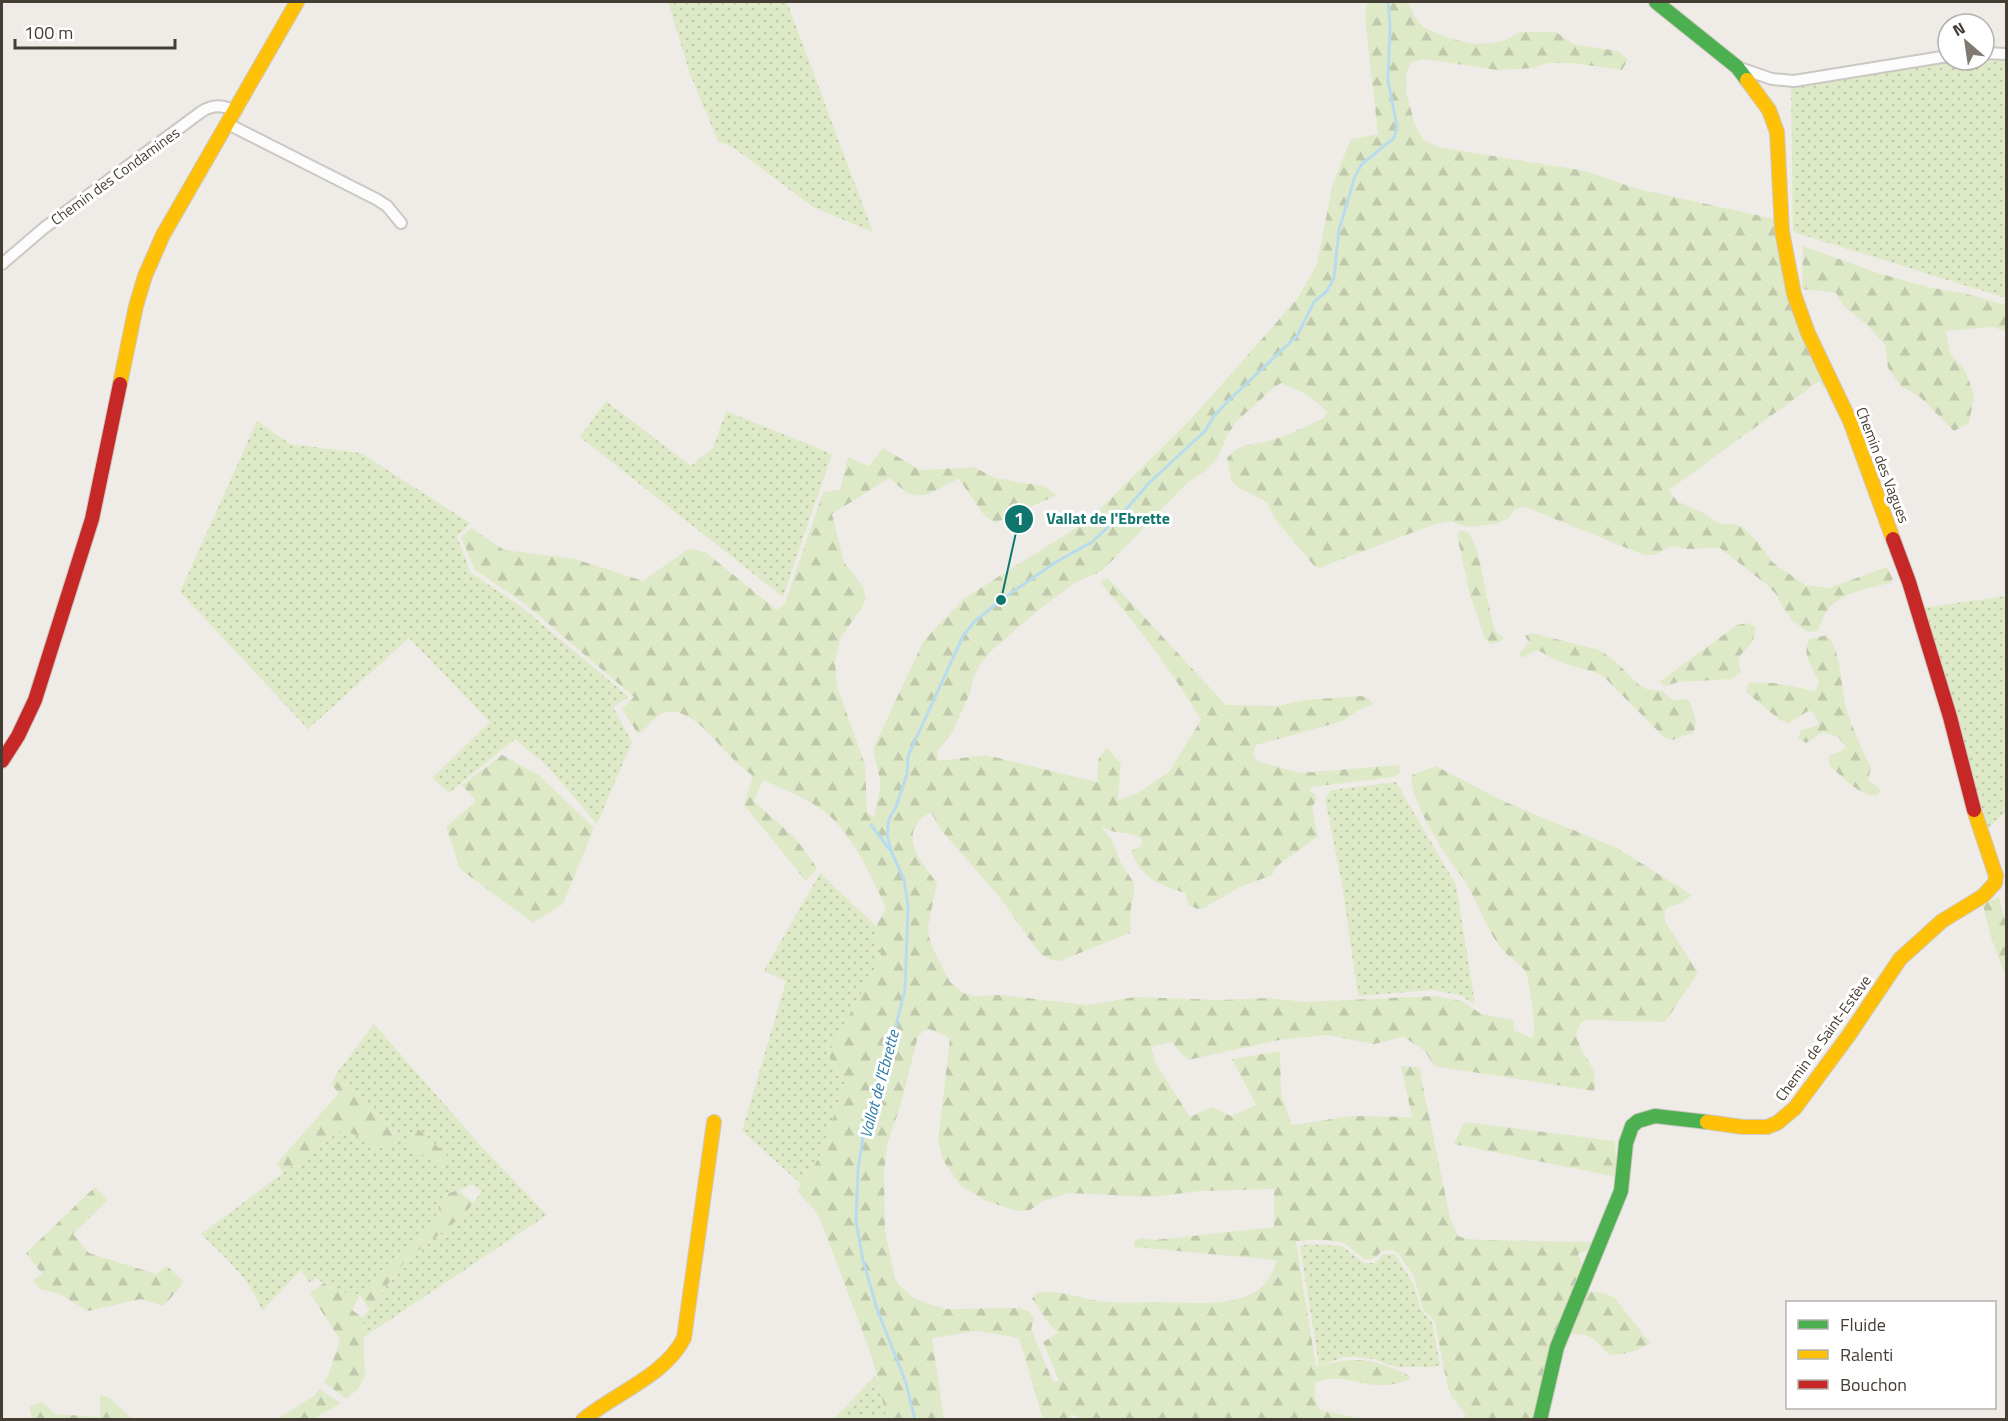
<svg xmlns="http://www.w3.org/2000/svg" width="2008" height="1421" viewBox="0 0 2008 1421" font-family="'Titillium Web',sans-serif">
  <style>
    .grass { fill: url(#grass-dots) }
    .forest { fill: url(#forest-firs); fill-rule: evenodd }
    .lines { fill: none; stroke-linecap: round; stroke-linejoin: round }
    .stream { stroke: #b8dced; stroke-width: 3 }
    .street-casing { stroke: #cbc8c4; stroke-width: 14 }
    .fast-casing { stroke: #cec8bf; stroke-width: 16 }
    .slow-casing { stroke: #cec8bf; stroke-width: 16 }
    .jam-casing { stroke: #cec8bf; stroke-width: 16 }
    .street { stroke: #fdfcfc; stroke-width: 10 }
    .fast { stroke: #4caf50; stroke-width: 14 }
    .slow { stroke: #ffc107; stroke-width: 14 }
    .jam { stroke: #c62828; stroke-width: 14 }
    .labels { text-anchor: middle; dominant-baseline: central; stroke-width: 6; stroke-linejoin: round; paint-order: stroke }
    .street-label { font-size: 15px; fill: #443d34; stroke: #fff }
    .water-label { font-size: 16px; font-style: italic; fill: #2d7ca7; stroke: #fff }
    .leader { fill: none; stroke: #0f766e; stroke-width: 2 }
    .callout-dot { fill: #0f766e; stroke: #fff; stroke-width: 2 }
    .mark-label { font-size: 18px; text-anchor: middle; font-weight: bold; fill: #fff }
    .callout-label { font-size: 16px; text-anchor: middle; font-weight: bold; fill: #0f766e; stroke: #fff; stroke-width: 6; stroke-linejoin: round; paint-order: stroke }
  </style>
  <defs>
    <pattern id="grass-dots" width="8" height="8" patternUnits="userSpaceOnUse" patternTransform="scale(1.5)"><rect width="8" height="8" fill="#dee9c8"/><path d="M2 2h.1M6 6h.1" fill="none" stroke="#c0c9ac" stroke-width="1.8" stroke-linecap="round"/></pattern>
    <pattern id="forest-firs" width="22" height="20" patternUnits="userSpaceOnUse" patternTransform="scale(1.5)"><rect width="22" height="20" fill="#dee9c8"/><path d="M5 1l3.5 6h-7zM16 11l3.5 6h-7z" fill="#c0c9ac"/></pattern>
  </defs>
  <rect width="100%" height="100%" fill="#efece8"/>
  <path class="grass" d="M668,2H787L873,232L813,207L734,148L718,141L690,74Z
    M2006,59V298L1793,232L1791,85L1961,60Z
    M606,401L691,466L713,448L726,411L832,454L783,597L580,437Z
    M257,421L290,444L361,453L470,523L457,537L471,573L519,605L629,697L613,707L632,742L597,824L548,767L515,739L449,793L432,778L490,722L409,638L308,729L180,592Z
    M2006,596V812L1985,831L1921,608Z
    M1396,782L1456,885L1475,1004L1459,995L1433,990L1358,996L1342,884L1325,799L1331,790Z
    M820,873L876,926L881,957L828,1054L845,1084L819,1158L801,1184L742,1131L786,981L764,971Z
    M374,1024L481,1146L547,1215L364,1337L363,1318L406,1260L464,1215L482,1191L473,1185L445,1194L438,1203L440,1221L384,1268L360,1295L337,1292L316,1278L310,1283L301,1270L262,1311C251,1280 224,1256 201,1234L342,1129L388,1150L400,1139L337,1073Z
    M1308,1244L1342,1246L1364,1263H1375L1383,1254H1395L1414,1285L1421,1310L1432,1322L1440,1365L1433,1367H1396L1373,1359L1356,1357H1344L1319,1366L1300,1246Z
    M876,1375L887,1419L833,1420Z"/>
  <path class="forest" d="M1367,2H1408L1415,17L1423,27L1449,38L1473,44L1490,43L1506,40L1520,32H1556L1573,44L1618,51L1628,60L1622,70L1571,63H1548L1533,68L1497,70L1424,59L1411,62L1406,74V92L1415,125L1424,140L1438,147L1586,171L1634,188L1770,218L1779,222L1780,251L1831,382L1823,388L1819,381L1669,490L1677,501L1704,513L1720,524H1735L1743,527L1762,547L1772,562L1805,585L1829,588L1887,567L1893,578L1890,583C1868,588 1837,593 1825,614C1821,620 1822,625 1817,631L1808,632L1793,621L1781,605L1777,595L1767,585L1720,548L1687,549L1671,546L1654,555H1644L1525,507L1515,509L1509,518L1496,524L1467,527L1450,521L1435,524L1319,568L1315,567L1275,519L1267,502L1239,488L1231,480L1227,458C1239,442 1257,445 1275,439C1292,433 1308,425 1324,418L1327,412C1314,397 1299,390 1281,383L1271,390L1236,422L1228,434L1216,460L1205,471L1186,484L1102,571L1074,583L1040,609L992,650L980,664L973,679L970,693L952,733L937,751L938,761L986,755L1097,782L1098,760L1107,747L1121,764L1118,800L1136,794L1169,772L1201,720C1172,671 1137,625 1100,582L1108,578L1226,705L1278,706L1304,700L1361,696L1368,698L1373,704L1357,711L1343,721L1256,745L1253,753L1257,761L1300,773L1399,765L1400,773L1394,777L1311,787L1310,791L1316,795V801L1312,807L1318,836L1277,866L1272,875L1238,888L1204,908L1197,909L1189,905L1185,893C1159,884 1142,880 1131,851L1141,846L1142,839C1133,832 1126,834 1116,832C1110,831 1107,828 1101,827L1112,840L1121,863L1134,883V894L1131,907L1130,933L1060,961L1052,960L1040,954L998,895L941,830L931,812C895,832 920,860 937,883L928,926L929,937L934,951L950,982L963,993L972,996L1002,995L1087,1005L1135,997L1221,1000L1268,998L1303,1002L1434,996L1462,1001L1481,1014L1513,1020L1514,1030L1532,1038C1538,1029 1529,988 1527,974C1521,963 1509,958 1501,948C1486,929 1479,905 1466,883C1462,875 1455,869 1450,861C1439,844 1407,794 1412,775L1436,766L1503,801L1617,848L1692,895C1688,898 1683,903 1679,904C1667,907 1663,907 1665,921L1698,973L1665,1022L1585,1020L1581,1023L1576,1033C1578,1039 1579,1046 1582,1051C1591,1065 1598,1073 1594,1091L1434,1066L1425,1051L1404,1037L1374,1044L1326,1035L1279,1040L1188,1060L1171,1042L1151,1047L1156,1064L1190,1117L1212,1107L1231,1116L1256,1105L1232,1059L1280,1051L1281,1093L1292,1125L1352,1116L1412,1117L1401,1066L1419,1067L1450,1218L1458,1236L1467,1239L1485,1240L1594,1242L1595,1247L1578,1254L1584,1269L1578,1290L1605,1293L1615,1298L1650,1343C1637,1351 1624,1356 1608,1354C1589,1333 1590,1333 1561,1334L1535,1419H1465V1414L1451,1396L1447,1384L1435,1322L1423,1309L1414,1277L1398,1253L1391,1250L1382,1251L1375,1258L1365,1260C1359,1255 1352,1248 1345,1244C1335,1239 1307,1239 1296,1242L1316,1367C1345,1359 1363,1356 1391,1368C1400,1372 1405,1371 1411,1379C1399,1383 1389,1386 1377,1385C1355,1384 1336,1373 1315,1383V1399L1320,1410L1364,1419L1085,1420L1071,1414V1419H1043L1019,1338L977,1331L932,1338L944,1419H887L872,1357L823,1227L816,1212L797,1191L819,1158L845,1084L828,1054L881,957L876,926L886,908C872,879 858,846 836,822C817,802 788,791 763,780L754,801L796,839L817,868L806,881L744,805L753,776C745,770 738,764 731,757C716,742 692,708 667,712C654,714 649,728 638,734L622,709L634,697L524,603L475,570L461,537L472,528L504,550L575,559L643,581L688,549L705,552L777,610L785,603L823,492L840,490L848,457L869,466L883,448L920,470L974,467L995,478L1044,486L1057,495L995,523L984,515L959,479C945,483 929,499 913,495C905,493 896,483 889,478L832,514L844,562L863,587L866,599L861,609L841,637L835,661L837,686L865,765L867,812L874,818L881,784L873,749L924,640L965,598L1076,528L1101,508L1191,419L1276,323L1299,296L1317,264L1333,183L1351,139L1378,134L1365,18ZM929,1029L950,1038L938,1141L943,1160L960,1185L986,1201L1017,1211L1030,1210L1043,1201L1068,1193L1152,1197L1200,1191L1274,1189V1227L1155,1240L1141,1238L1134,1241V1247L1276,1260C1266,1313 1199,1302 1159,1302C1140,1302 1119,1304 1099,1301C1078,1298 1058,1289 1036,1293L1032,1299C1042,1312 1046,1322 1058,1333L1043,1342L1059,1381L1053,1382L1031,1329L1034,1320L1030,1312L1020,1308L945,1309L915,1299L899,1285L895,1278L885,1231L884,1170L888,1141L900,1107L918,1036L925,1030Z
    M1803,246L1878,273L1928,287L1967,294L2006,305V331L1992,327L1946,331L1950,353L1966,372L1974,396L1969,423L1954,431L1920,397L1901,386L1888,368L1885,345L1867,325L1844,306L1836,293L1802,289Z
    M1460,530L1469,533L1477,549L1493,625L1496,632L1504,638L1499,642L1491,644L1485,638L1470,595L1457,535Z
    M1748,623L1756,627C1755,632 1754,638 1752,642C1743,656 1735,652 1741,672L1732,679L1679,682L1664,686L1659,682L1737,625Z
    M1532,633L1600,650L1617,663L1639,685L1646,689L1662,691L1673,700L1684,699L1690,702C1693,715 1699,720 1693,733L1672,740L1665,738L1604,677C1589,668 1573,668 1558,661C1550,658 1545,653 1537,650L1522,658L1519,654L1529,642L1525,636Z
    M1827,635C1843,655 1840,687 1847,711C1854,731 1861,749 1871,767L1868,781L1877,786L1881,791L1876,796C1857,794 1844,778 1830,766L1828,756L1841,751L1846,747L1838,737L1823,732L1806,743L1798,738L1801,730L1819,725L1816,718L1810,710L1788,723L1780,720L1746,692L1749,683C1773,681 1792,686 1815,691L1819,682C1813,668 1801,655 1809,639Z
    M502,755L539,775L594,828L563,904L533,923L460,869L446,827L476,801L462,785Z
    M1999,897L2006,924V978L1990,934L1983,905Z
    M337,1073L400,1139L388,1151L342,1129L283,1173L277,1163L339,1093L331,1084Z
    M1464,1122L1615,1141L1617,1177L1454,1144Z
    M417,1128L451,1159L443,1167L411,1148L409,1136Z
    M95,1187L108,1200L73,1234L89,1253L156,1274L167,1266L184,1282L164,1306L141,1299L88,1311L58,1293L39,1289L33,1280L42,1274L26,1253Z
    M458,1190L473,1203L464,1215L406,1260L369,1309L360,1295L352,1310L363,1318L365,1377L358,1389L346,1399L324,1382L328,1376L340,1340L310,1293L324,1283L337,1292L360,1294L384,1268L440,1221L438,1202L446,1194Z
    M319,1389L341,1403L313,1419H277L314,1396Z
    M100,1395L109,1397L132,1419H32L29,1406L42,1402L55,1414L100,1417Z"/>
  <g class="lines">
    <path class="stream" d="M871,825L890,850
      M915,1420L906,1383L877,1309L863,1260L856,1221L858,1170L864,1131L874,1091L896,1026L905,989L908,906L904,879L891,851L887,835L889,819L896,807L907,774L908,756L963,636L975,621L1001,600L1056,562L1092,542L1122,514L1150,482L1205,431L1214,416L1228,401L1297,336L1314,302L1327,291L1334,278L1339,230L1355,176L1362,164L1394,138L1397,126L1388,81L1390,27L1388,2"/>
    <defs>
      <path id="street" d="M1984,53L2006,54
        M1740,68L1772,79L1794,81L1948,56
        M228,124L376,199L387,206L401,223
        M2,264L44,228L201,112C213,104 222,105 236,111"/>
      <path id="fast" d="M1656,2L1737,67L1747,80
        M1540,1420L1557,1347L1621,1191L1626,1143L1632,1126L1638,1121L1655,1116L1707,1122"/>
      <path id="slow" d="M1747,80L1769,110L1777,132L1782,231L1794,294L1808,333L1850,421L1893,539
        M120,384L136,306L145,276L163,235L297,2
        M1707,1122L1743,1127H1767L1777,1123L1795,1108L1849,1035L1900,959L1942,921L1983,896L1995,883L1996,876L1974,810
        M583,1420C615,1393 665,1376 684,1338L714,1122"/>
      <path id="jam" d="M1893,539L1909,582L1950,717L1974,810
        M2,761L18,736L35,700L92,519L120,384"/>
    </defs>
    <use href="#street" class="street-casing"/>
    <use href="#fast" class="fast-casing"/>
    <use href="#slow" class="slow-casing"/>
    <use href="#jam" class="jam-casing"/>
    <use href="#street" class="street"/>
    <use href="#fast" class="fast"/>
    <use href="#slow" class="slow"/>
    <use href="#jam" class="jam"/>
  </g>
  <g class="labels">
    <g class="street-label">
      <text transform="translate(115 176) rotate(-36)">Chemin des Condamines</text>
      <text transform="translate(1883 465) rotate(69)">Chemin des Vagues</text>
      <text transform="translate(1823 1038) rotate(-54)">Chemin de Saint-Estève</text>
    </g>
    <g class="water-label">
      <text transform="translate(879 1084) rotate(-75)">Vallat de l'Ebrette</text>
    </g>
  </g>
  <path class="leader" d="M1001 600L1019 519"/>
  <g class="callout-dot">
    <circle cx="1001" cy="600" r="6"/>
    <circle cx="1019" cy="519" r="15"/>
  </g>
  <g class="mark-label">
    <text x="1019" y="525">1</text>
  </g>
  <g class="callout-label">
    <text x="1108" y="524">Vallat de l'Ebrette</text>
  </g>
  <rect width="2008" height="1421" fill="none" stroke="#443d34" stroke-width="6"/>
  <rect x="1786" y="1301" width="210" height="108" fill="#ffffff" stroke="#b4b1ae" stroke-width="1.5"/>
  <rect x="1798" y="1320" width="30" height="9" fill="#4caf50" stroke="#b4b1ae" stroke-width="1.5"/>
  <text x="1840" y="1331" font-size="18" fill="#443d34">Fluide</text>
  <rect x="1798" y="1350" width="30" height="9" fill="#ffc107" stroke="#b4b1ae" stroke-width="1.5"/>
  <text x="1840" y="1361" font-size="18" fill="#443d34">Ralenti</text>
  <rect x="1798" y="1380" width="30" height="9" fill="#c62828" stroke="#b4b1ae" stroke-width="1.5"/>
  <text x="1840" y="1391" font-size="18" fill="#443d34">Bouchon</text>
  <g transform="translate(1966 42) rotate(331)"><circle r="28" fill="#ffffff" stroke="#b4b1ae" stroke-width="1.5"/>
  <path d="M0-4.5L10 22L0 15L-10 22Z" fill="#807a73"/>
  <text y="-9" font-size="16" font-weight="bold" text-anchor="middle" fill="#443d34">N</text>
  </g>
  <path d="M15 39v9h160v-9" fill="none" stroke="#443d34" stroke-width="3"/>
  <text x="24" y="39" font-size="18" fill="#443d34" stroke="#ffffff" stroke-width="4.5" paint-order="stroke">100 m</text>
</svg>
